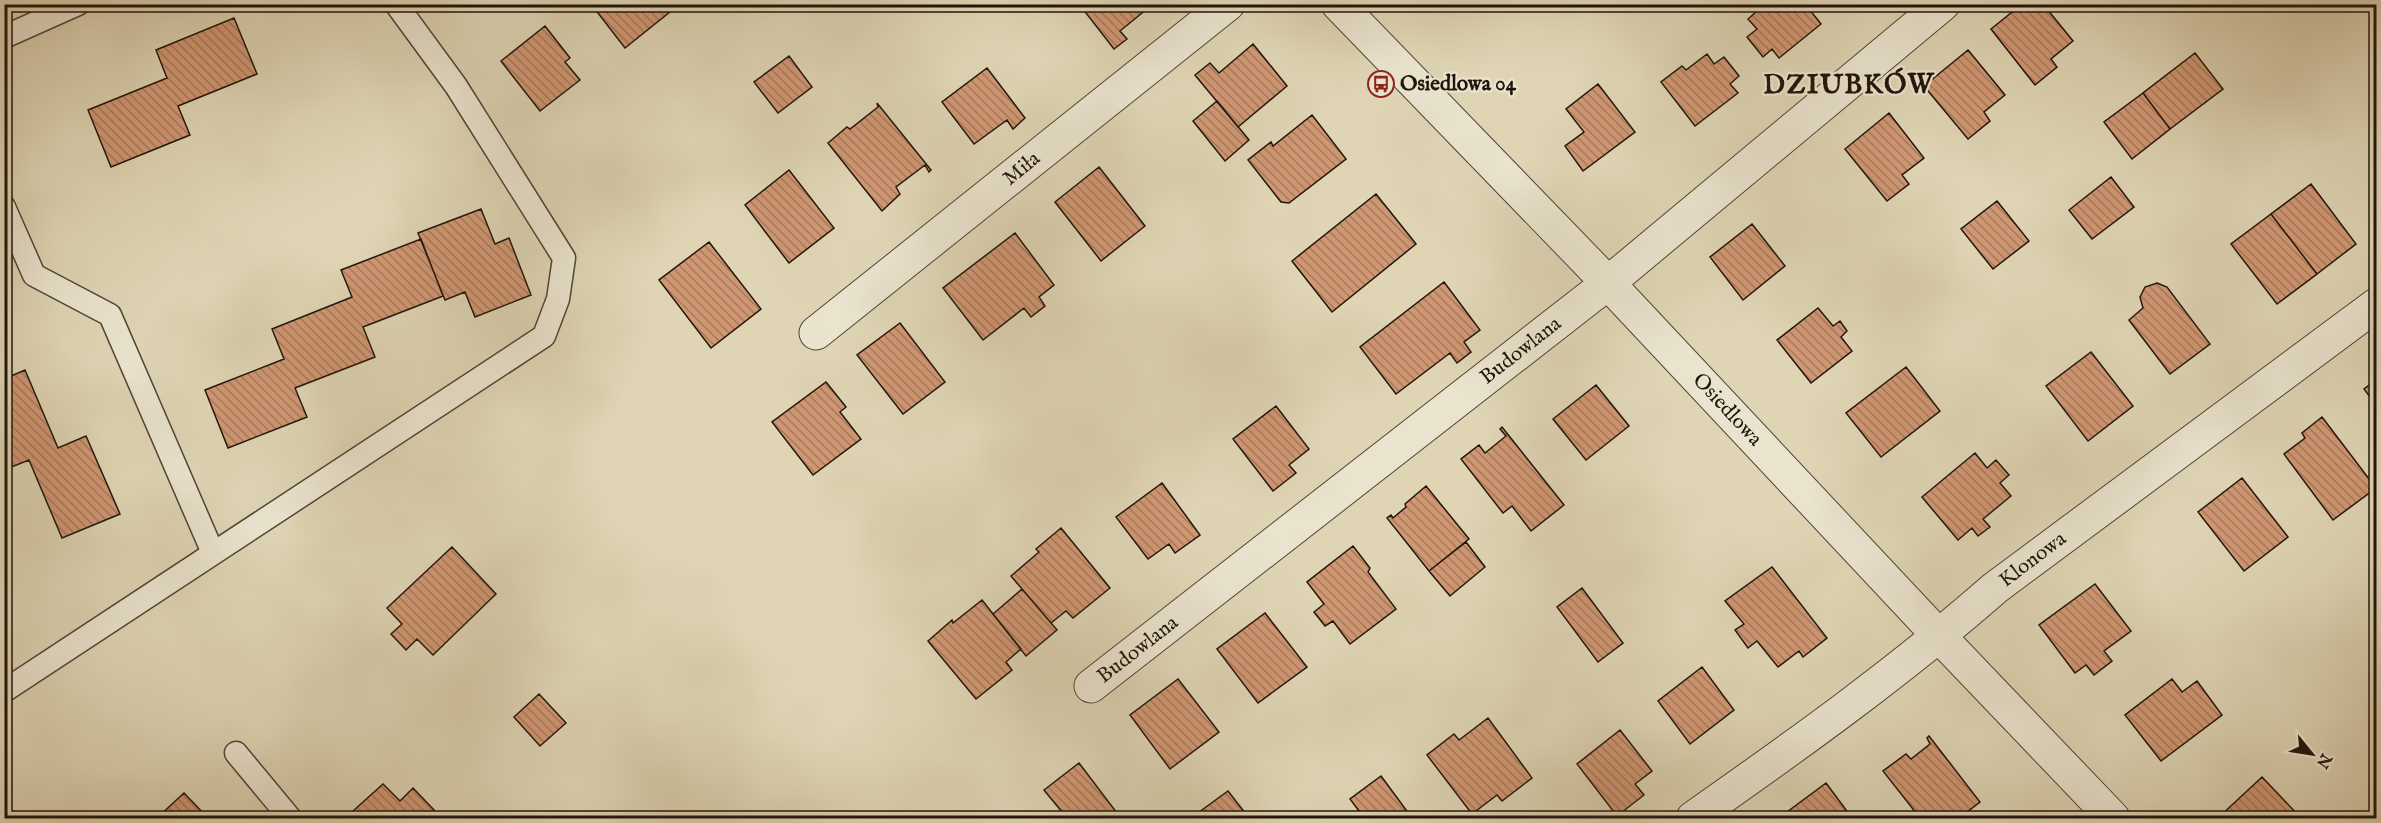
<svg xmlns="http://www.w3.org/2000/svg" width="2381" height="823" viewBox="0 0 2381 823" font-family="'IM FELL English',serif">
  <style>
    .building { fill: url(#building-back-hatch); stroke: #20150b; stroke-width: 1.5 }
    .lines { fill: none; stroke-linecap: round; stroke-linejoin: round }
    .service-casing { stroke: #504536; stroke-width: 25 }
    .minor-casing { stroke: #504536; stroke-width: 35 }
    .service { stroke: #eae4cf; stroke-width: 22 }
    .minor { stroke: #eae4cf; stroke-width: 33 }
    .labels { text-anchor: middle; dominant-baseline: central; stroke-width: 4.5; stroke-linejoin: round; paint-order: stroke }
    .poi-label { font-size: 21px; font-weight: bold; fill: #20150b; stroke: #eae4cf; text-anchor: start }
    .street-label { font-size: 21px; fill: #20150b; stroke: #eae4cf }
    .district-label { font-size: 27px; font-weight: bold; letter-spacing: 1.5px; fill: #20150b; stroke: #eae4cf }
  </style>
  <defs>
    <pattern id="building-back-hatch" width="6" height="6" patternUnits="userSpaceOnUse" patternTransform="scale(1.5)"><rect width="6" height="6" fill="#d09773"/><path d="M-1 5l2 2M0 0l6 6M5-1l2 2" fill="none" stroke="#a87a5d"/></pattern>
  </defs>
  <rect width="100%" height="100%" fill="#dfd5b5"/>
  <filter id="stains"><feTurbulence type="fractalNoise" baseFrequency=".00333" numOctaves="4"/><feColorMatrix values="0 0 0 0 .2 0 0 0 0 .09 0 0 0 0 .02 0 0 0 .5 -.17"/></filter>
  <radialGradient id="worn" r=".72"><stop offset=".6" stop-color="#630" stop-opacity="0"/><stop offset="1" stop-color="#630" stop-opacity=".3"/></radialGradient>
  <path class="building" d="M591,4H666L671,11L625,48Z
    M1079,4H1153L1120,31L1127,39L1114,49Z
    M1765,4H1805L1821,24L1779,58L1772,49L1763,57L1747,37L1757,29L1748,19Z
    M2022,4H2043L2073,41L2051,59L2057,67L2035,85L1991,29Z
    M234,18L257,74L178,106L190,135L111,167L88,110L167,78L156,50Z
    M545,26L570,58L565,62L580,80L540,111L501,61Z
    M1253,44L1287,86L1238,127L1195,75L1210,63L1219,73Z
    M1968,50L2005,95L1984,112L1990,121L1968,139L1924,86Z
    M2195,53L2223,89L2170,129L2143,93Z
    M1707,54L1714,64L1724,57L1739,76L1730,84L1738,93L1695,126L1661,82L1682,66L1686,70Z
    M789,56L812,87L778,113L754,82Z
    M987,68L1025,118L1013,129L1007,120L974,144L942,102Z
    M1598,84L1635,132L1583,171L1565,146L1584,132L1566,109Z
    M2143,93L2170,129L2132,159L2104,122Z
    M1217,101L1249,140L1225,161L1193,121Z
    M877,103L931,170L929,172L925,165L896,187L900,194L882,211L828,143L847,127L850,129L878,107Z
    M1889,113L1924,158L1902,175L1909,184L1887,201L1845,149Z
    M1312,115L1346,159L1289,203L1281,202L1248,160L1271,142L1273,146Z
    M1099,167L1145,226L1101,261L1055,202Z
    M789,170L834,228L789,263L745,205Z
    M2111,177L2134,207L2092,239L2069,210Z
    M2311,184L2356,244L2317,274L2271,214Z
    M1376,194L1416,244L1332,312L1292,261Z
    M1997,201L2029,241L1993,269L1961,229Z
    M481,209L495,244L509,238L531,295L475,317L465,292L445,300L418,233Z
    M2271,214L2317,274L2277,304L2231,244Z
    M1752,224L1785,266L1743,300L1710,257Z
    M1015,233L1054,285L1039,297L1045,306L1031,317L1024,308L983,340L943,288Z
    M421,239L443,296L363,327L375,357L295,388L307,417L228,448L205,390L284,359L272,329L352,297L341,270Z
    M709,242L761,309L711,348L659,280Z
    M1444,282L1480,330L1464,342L1471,352L1457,363L1450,353L1396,394L1360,347Z
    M2157,283L2167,287L2210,344L2170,374L2129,320L2143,308L2140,297L2145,287Z
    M1818,308L1833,326L1840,321L1847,331L1841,337L1852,351L1811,383L1777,340Z
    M900,323L945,382L903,414L857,355Z
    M2091,352L2133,406L2088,441L2046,386Z
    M1906,367L1940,411L1881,457L1846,413Z
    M25,370L58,448L86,436L120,514L62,538L29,460L4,470V379Z
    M2376,380V405L2364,389Z
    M826,382L846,407L840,412L861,439L813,475L772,422Z
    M1596,385L1629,426L1586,460L1553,419Z
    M1276,406L1309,449L1289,465L1296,473L1273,491L1233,439Z
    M2322,417L2376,488L2333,520L2284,454L2305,438L2302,433Z
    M1502,427L1564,505L1531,531L1512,506L1503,513L1461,459L1479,445L1485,453L1506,436L1500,429Z
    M1975,453L1987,468L1996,460L2009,475L2000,483L2011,496L1983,519L1990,527L1978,536L1972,528L1958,540L1922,497Z
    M2242,478L2288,537L2244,571L2198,512Z
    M1162,483L1200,535L1175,553L1169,544L1148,559L1116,517Z
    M1426,486L1469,539L1429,571L1387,518L1391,515L1393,518L1406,507L1405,504Z
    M1061,528L1110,588L1073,618L1066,611L1051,623L1011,576L1039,552L1036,549Z
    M1466,542L1485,567L1450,596L1429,571Z
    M1353,546L1370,568L1368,572L1396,609L1350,644L1333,621L1325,626L1314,612L1324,604L1307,582Z
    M452,547L496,594L433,655L417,639L406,650L391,634L402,624L387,608Z
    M1772,567L1827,638L1803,657L1799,651L1778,667L1757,641L1748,648L1735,630L1744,624L1725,601Z
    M2095,584L2131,631L2104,651L2112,661L2094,675L2086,665L2075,673L2039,625Z
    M1582,588L1623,643L1598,662L1557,607Z
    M1022,589L1057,630L1026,656L993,614Z
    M982,600L1021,649L1006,662L1012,670L976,699L928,641L952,620L953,623Z
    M1265,613L1307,667L1258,703L1217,649Z
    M1702,667L1734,710L1690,744L1658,701Z
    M1178,679L1219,732L1170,769L1130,715Z
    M2172,679L2182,692L2197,681L2222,715L2161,761L2125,715Z
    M539,694L566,723L540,746L514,717Z
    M1488,718L1532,778L1502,801L1497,795L1472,814L1427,755L1454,734L1459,740Z
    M1620,730L1652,771L1635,784L1644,795L1617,816L1577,764Z
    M1929,736L1980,802L1959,818H1920L1883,771L1906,754L1911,759L1930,744L1927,738Z
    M1079,763L1117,813L1109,818H1067L1044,790Z
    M1381,776L1412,818H1348L1359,811L1350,799Z
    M2262,777L2301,818H2218Z
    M1826,783L1852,818H1779Z
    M383,784L400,801L413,788L435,811L428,818H359L353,811Z
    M1228,791L1249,818H1191Z
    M184,793L208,818H157Z"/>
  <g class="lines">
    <defs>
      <path id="service" d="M4,37L78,4
        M4,207L34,275L110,315L213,553
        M4,691L544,336L558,299L564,258L456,86L396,4
        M236,753L290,818"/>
      <path id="minor" d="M1338,4L1608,283L1939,636L2113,818
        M816,333L1228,4
        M1091,686L1608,283L1943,4
        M1693,818C1797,745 1899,672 1995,588L2376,305"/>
    </defs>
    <use href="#service" class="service-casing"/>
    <use href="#minor" class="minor-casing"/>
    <use href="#service" class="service"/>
    <use href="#minor" class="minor"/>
  </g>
  <defs>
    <symbol id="bus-ring" viewBox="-11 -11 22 22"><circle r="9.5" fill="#eae4cf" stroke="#8f2418" stroke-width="1.5"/><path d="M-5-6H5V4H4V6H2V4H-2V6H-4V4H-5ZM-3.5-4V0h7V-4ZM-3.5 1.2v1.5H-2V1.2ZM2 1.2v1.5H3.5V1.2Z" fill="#8f2418"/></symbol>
  </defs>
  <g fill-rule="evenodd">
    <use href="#bus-ring" x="1366" y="69" width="30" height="30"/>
  </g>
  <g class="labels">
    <g class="poi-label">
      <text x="1400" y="84">Osiedlowa 04</text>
    </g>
    <g class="street-label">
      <text transform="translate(1022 169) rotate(-39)">Miła</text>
      <text transform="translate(1521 351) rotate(-38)">Budowlana</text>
      <text transform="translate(1727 410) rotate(47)">Osiedlowa</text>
      <text transform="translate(2033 560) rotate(-37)">Klonowa</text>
      <text transform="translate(1138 650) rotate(-38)">Budowlana</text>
    </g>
    <g class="district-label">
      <text x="1849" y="86">DZIUBKÓW</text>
    </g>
  </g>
  <rect width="2381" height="823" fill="none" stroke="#dfd5b5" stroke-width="24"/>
  <rect x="6" y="6" width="2369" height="811" fill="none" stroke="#20150b" stroke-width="3"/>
  <rect x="12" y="12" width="2357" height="799" fill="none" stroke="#20150b" stroke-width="1.5"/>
  <g transform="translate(2312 754) rotate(120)" stroke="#eae4cf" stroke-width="4.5" paint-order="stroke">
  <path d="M0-4.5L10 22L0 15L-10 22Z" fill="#20150b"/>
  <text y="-9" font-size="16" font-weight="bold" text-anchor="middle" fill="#20150b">N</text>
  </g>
  <rect width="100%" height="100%" filter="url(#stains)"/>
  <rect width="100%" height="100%" fill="url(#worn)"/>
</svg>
